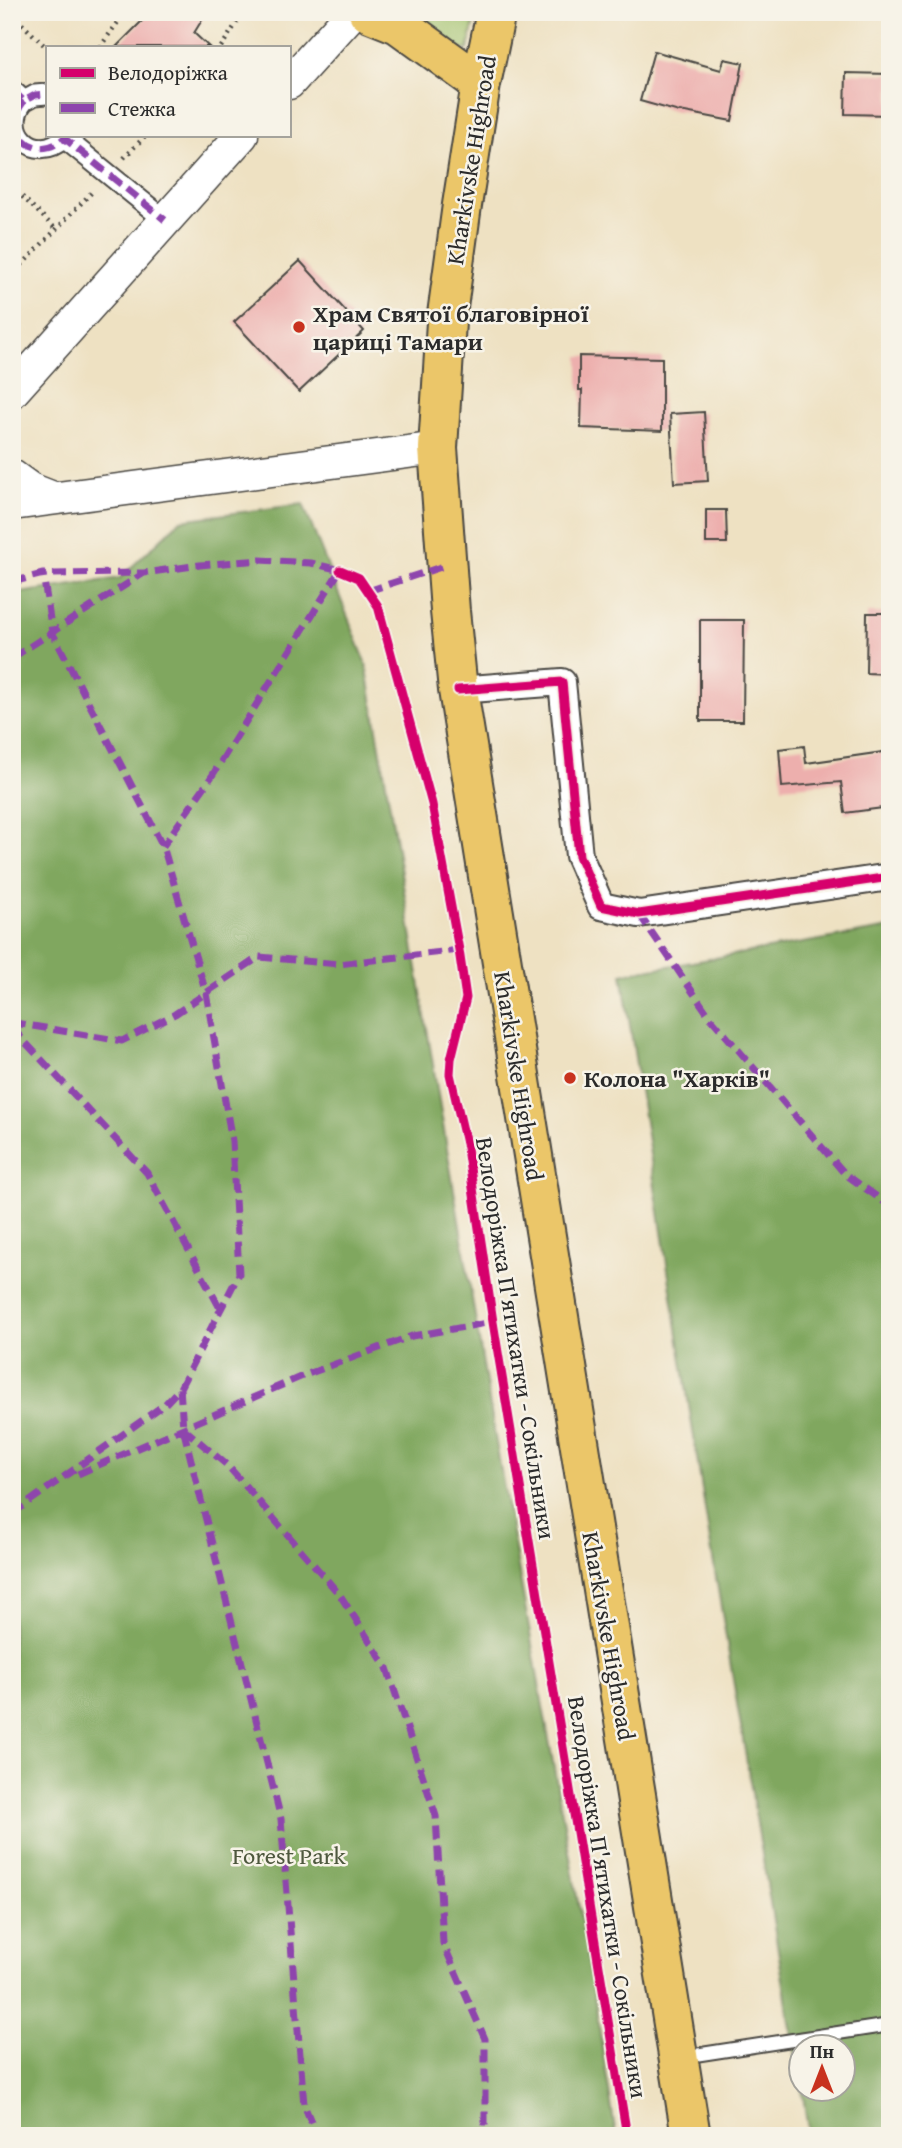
<svg xmlns="http://www.w3.org/2000/svg" width="902" height="2148" viewBox="0 0 902 2148" font-family="'Gentium Book Plus',serif">
  <style>
    .green { fill: #a1c16a; stroke: #66764a; stroke-width: 2 }
    .forest { fill: #80a75e; stroke: #566944; stroke-width: 2 }
    .building { fill: #edafad }
    .lines { fill: none; stroke-linecap: round; stroke-linejoin: round }
    .service-casing { stroke: #484642; stroke-width: 16 }
    .pedestrian-casing { stroke: #484642; stroke-width: 23 }
    .minor-casing { stroke: #484642; stroke-width: 30 }
    .tertiary-casing { stroke: #484642; stroke-width: 35 }
    .primary-casing { stroke: #484642; stroke-width: 42 }
    .path { stroke: #484642; stroke-width: 4.5; stroke-dasharray: 2 5; stroke-linecap: butt }
    .service { stroke: #fff; stroke-width: 12 }
    .pedestrian { stroke: #fff; stroke-width: 19 }
    .minor { stroke: #fff; stroke-width: 26 }
    .tertiary { stroke: #fff; stroke-width: 32 }
    .primary { stroke: #ebc669; stroke-width: 38 }
    .quiet { stroke: #8e44ad; stroke-width: 7; stroke-dasharray: 14 7; stroke-linecap: butt }
    .cycleway-casing { stroke: #f7f3e8; stroke-width: 13 }
    .cycleway { stroke: #d6006c; stroke-width: 9 }
    .poi-dot { fill: #c8321e; stroke: #f7f3e8; stroke-width: 2.5 }
    .labels { text-anchor: middle; dominant-baseline: central; stroke-width: 5; stroke-linejoin: round; paint-order: stroke }
    .street-label { font-size: 24px; fill: #2b2b2b; stroke: #f7f3e8 }
    .poi-label { font-size: 24px; font-weight: bold; fill: #2b2b2b; stroke: #f7f3e8; text-anchor: start }
    .park-label { font-size: 24px; fill: #4e583e; stroke: #f7f3e8 }
  </style>
  <rect width="100%" height="100%" fill="#f7f3e8"/>
  <filter id="ink" filterUnits="userSpaceOnUse"><feTurbulence type="fractalNoise" baseFrequency=".0143" numOctaves="2"/><feDisplacementMap in="SourceGraphic" scale="14" xChannelSelector="R" yChannelSelector="G"/><feConvolveMatrix kernelMatrix="1 2 1 2 8 2 1 2 1" color-interpolation-filters="sRGB"/></filter>
  <filter id="wash" filterUnits="userSpaceOnUse"><feTurbulence type="fractalNoise" baseFrequency=".00686" numOctaves="4" result="noise"/><feDisplacementMap in="SourceGraphic" scale="28" xChannelSelector="R" yChannelSelector="G"/><feGaussianBlur stdDeviation="1.57" result="paint"/><feColorMatrix in="noise" values="0 0 0 0 0 0 0 0 0 0 0 0 0 0 0 0 0 1.4 0 .05"/><feComposite in="paint" operator="in"/></filter>
  <g filter="url(#wash)">
    <rect width="100%" height="100%" fill="#eee1c2"/>
    <path class="green" d="M403,12H476L468,50L461,49Z"/>
    <path class="forest" d="M303,504L366,663L499,1460L591,1975L616,2136H12V594L120,578L181,520Z
      M890,928V2136H809L802,2089L842,2088V2046H800V2082L710,1541L622,974Z"/>
    <g id="blocks">
      <path class="building" d="M151,12H207L194,33L209,47H116Z
        M654,51L721,70L724,59L743,63L732,121L680,111L679,112L640,101Z
        M846,73L890,74V115L845,114Z
        M300,261L364,331L299,392L234,322Z
        M579,356L662,358V431L581,428L582,390H579Z
        M704,412L708,481L674,483L670,414Z
        M706,510H726L727,543H706Z
        M867,613H890V674L866,673Z
        M700,620H744L743,721H700Z
        M804,746L806,763L890,751V807L845,813L841,782L782,787L779,749Z"/>
    </g>
  </g>
  <g filter="url(#ink)">
    <use href="#blocks" fill-opacity="0" stroke="#484642" stroke-width="2"/>
    <g class="lines">
      <defs>
        <path id="service" d="M682,2057L890,2025"/>
        <path id="pedestrian" d="M12,90L24,101L35,95L47,94
          M24,101C0,130 35,165 64,138
          M66,135L64,138L165,220"/>
        <path id="minor" d="M458,690L562,682L579,856L601,906L639,914L890,877"/>
        <path id="tertiary" d="M289,83L353,12
          M12,392L242,135
          M12,476L30,489L53,498
          M12,504L438,448"/>
        <path id="primary" d="M368,12L398,24L481,84
          M496,12L481,84L462,205L446,322L438,448L450,611L458,690C534,1172 612,1654 691,2136"/>
      </defs>
      <use href="#service" class="service-casing"/>
      <use href="#pedestrian" class="pedestrian-casing"/>
      <use href="#minor" class="minor-casing"/>
      <use href="#tertiary" class="tertiary-casing"/>
      <use href="#primary" class="primary-casing"/>
      <path class="path" d="M12,14L47,48
        M100,47L121,18L122,12
        M221,47L244,12
        M124,158L146,135
        M12,187L56,229
        M12,275L94,190"/>
      <use href="#service" class="service"/>
      <use href="#pedestrian" class="pedestrian"/>
      <use href="#minor" class="minor"/>
      <use href="#tertiary" class="tertiary"/>
      <use href="#primary" class="primary"/>
      <path class="quiet" d="M12,90L24,101L35,95L47,94
        M24,101C0,130 35,165 64,138
        M66,135L64,138L165,220
        M12,582L43,574L144,573
        M368,591L447,565
        M12,658L144,573L200,565L260,560L311,563L340,570L212,776L163,846
        M639,914L710,1017L845,1174L890,1206
        M12,1024L15,1023L122,1041L175,1014L259,957L338,964L459,950
        M12,1028L147,1173L221,1310
        M180,1388L183,1428L281,1819L304,2105L317,2136
        M183,1428L228,1466L340,1595L387,1668L436,1816L443,1943L485,2039V2136
        M78,1474L305,1375L412,1336L493,1322
        M12,1514L165,1404L180,1388L239,1274L232,1141L206,993L163,846L52,632L43,574"/>
      <defs>
        <path id="cycleway" d="M340,570L359,578L378,606L432,804L459,950L466,998L451,1059L450,1074L467,1148L493,1322L627,2136
          M458,690L562,682L579,856L601,906L639,914L890,877"/>
      </defs>
      <use href="#cycleway" class="cycleway-casing"/>
      <use href="#cycleway" class="cycleway"/>
    </g>
  </g>
  <g class="poi-dot">
    <circle cx="299" cy="327" r="7"/>
    <circle cx="570" cy="1078" r="7"/>
  </g>
  <g class="labels">
    <g class="street-label">
      <text transform="translate(471 160) rotate(-81)">Kharkivske Highroad</text>
      <text transform="translate(519 1076) rotate(81)">Kharkivske Highroad</text>
      <text transform="translate(516 1338) rotate(81)">Велодоріжка П'ятихатки - Сокільники</text>
      <text transform="translate(609 1636) rotate(80)">Kharkivske Highroad</text>
      <text transform="translate(608 1897) rotate(81)">Велодоріжка П'ятихатки - Сокільники</text>
    </g>
    <g class="poi-label">
      <text x="313" y="313">Храм Святої благовірної<tspan x="313" dy="28">цариці Тамари</tspan></text>
      <text x="584" y="1078">Колона "Харків"</text>
    </g>
    <g class="park-label">
      <text x="289" y="1855">Forest Park</text>
    </g>
  </g>
  <rect width="902" height="2148" fill="none" stroke="#f7f3e8" stroke-width="42"/>
  <rect x="46" y="46" width="245" height="91" fill="#f7f3e8" stroke="#a5a39c" stroke-width="2"/>
  <rect x="60" y="68" width="35" height="10" fill="#d6006c" stroke="#a5a39c" stroke-width="2"/>
  <text x="108" y="80" font-size="21" fill="#2b2b2b">Велодоріжка</text>
  <rect x="60" y="103" width="35" height="10" fill="#8e44ad" stroke="#a5a39c" stroke-width="2"/>
  <text x="108" y="116" font-size="21" fill="#2b2b2b">Стежка</text>
  <g transform="translate(822 2068)"><circle r="33" fill="#f7f3e8" stroke="#a5a39c" stroke-width="2"/>
  <path d="M0-5L12 26L0 18L-12 26Z" fill="#c8321e"/>
  <text y="-10" font-size="19" font-weight="bold" text-anchor="middle" fill="#2b2b2b">Пн</text>
  </g>
</svg>
